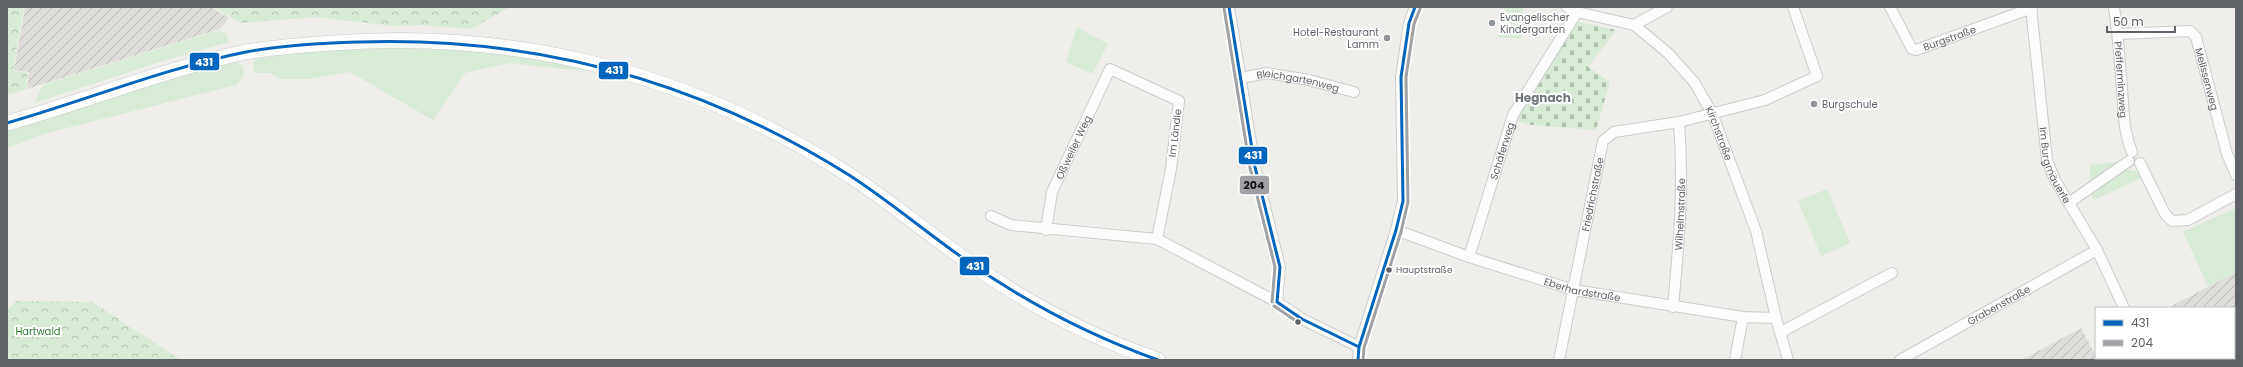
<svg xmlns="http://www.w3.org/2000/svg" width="2243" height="367" viewBox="0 0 2243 367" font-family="Poppins,sans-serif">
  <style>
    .industrial { fill: url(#industrial-furrows) }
    .green { fill: #d8ebd6 }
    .forest { fill: url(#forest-crowns) }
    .cemetery { fill: url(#cemetery-stones) }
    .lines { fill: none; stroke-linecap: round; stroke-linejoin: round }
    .street-casing { stroke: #cbcccc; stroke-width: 12 }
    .secondary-casing { stroke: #cacacb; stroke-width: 16 }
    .street { stroke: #fdfcfc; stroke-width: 10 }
    .secondary { stroke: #fdfcfc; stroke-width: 15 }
    .bus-1-casing { stroke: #fff; stroke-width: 6 }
    .bus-2-casing { stroke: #fff; stroke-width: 6 }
    .bus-1 { stroke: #0065bd; stroke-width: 3 }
    .bus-2 { stroke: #9fa1a4; stroke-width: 3 }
    .poi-dot { fill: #919496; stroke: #fff; stroke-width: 1.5 }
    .bus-dot { fill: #5f6368; stroke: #fff; stroke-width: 1.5 }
    .labels { text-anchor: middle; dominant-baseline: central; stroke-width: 4; stroke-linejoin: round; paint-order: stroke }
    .bus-label { font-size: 9px; fill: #5f6368; stroke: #fff; text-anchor: start }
    .poi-label { font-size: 10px; fill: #5f6368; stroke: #fff; text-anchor: start }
    .street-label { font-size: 10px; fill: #5f6368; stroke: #fff }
    .park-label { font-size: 10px; fill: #348238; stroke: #fff }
    .quarter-label { font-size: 12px; font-weight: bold; fill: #70757a; stroke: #fff }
    .line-badge { stroke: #fff; stroke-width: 1.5 }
    .badge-label { font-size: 11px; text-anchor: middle; font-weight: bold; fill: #fff }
    .pale-badge-label { font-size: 11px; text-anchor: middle; font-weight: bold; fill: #111 }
  </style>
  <defs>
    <pattern id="industrial-furrows" width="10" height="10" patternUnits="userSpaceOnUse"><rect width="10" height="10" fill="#dfddda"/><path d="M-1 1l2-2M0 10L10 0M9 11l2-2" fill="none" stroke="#b8b7b5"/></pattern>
    <pattern id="forest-crowns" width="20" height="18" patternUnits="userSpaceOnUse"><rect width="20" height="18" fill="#d8ebd6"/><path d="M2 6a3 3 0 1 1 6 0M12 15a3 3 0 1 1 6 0" fill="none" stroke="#b2c2b1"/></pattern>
    <pattern id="cemetery-stones" width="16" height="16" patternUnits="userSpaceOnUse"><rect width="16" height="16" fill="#d8ebd6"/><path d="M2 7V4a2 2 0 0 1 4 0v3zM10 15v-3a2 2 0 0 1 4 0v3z" fill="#b2c2b1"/></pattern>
  </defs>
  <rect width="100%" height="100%" fill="#efeeea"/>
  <path class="industrial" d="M25,7H211L229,18L220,29L27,89L29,72L14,70Z
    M2236,272V360H2124L2128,358H2234V308H2168Z
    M2081,328L2098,360H2021Z"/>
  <path class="green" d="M1506,7H1524L1520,23L1525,24L1521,39L1498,37Z
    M1077,27L1108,44L1092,74L1066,62Z
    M219,30L225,33L229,42L169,59L34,103L43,85Z
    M423,40L590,61L585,71L509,63L465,73L433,120L350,72L308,79H279L270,73H255L253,64L256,59L299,52Z
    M229,56L242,66L244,75L236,85L47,133L7,148V123Z
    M2121,161L2090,183V165Z
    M2126,170L2136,171L2141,178L2094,200L2091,194Z
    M1827,189L1850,243L1821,256L1798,201Z
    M2236,208V273L2208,286L2183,232Z"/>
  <path class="forest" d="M7,7H24L13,70L28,73L26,89L7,95Z
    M213,7H510L471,29L421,25L394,26L315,17L241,23Z
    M16,301L92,302L181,360H7V310Z"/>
  <path class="cemetery" d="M1575,21L1616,30L1588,67L1610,82L1596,130L1530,125L1516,121L1515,114Z"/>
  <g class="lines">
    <defs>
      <g id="street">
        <path d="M1229,7L1255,167L1280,267L1277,302"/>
        <path id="s1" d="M1567,7L1577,12L1634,25L1668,53L1694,82L1712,113L1756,231L1776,318L1788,360"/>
        <path id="s2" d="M1890,7L1912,49L1916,50L2032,8"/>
        <path id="s3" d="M2031,7L2047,160L2055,180L2097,250L2124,308"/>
        <path id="s4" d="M2114,7C2118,34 2120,62 2122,89C2124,112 2123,131 2132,152"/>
        <path d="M1634,25L1667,7"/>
        <path id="s5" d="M2118,34L2190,31L2196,37L2227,154L2236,175"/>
        <path id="s6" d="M1241,78L1267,73L1309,80L1354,92"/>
        <path d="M2140,163L2165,214L2172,221L2188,220L2236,194"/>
        <path d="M2070,202L2129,161"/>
        <path d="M991,216L1011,225L1157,239L1277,302L1302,319L1359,347"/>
        <path id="s7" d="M1046,230L1052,192L1110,69L1179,101L1171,169L1157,239"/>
        <path id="s8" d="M1396,230L1469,257L1574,290L1743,317L1776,318"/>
        <path id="s9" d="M1469,257L1513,115L1577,12"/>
        <path id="s10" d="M1673,307C1679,243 1684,186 1679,122"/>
        <path d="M1781,332L1892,273"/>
        <path d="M2148,358L2149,360"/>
        <path d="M1358,360L1359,347L1396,230L1403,201L1401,77L1409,23L1415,7"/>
        <path id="s11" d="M1559,360L1603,141L1614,132L1679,122L1765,100L1817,76L1793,7"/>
        <path d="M1735,360L1743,317"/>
        <path id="s12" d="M1900,360L2097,250"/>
      </g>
      <path id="secondary" d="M7,123C87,101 164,69 246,52C274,47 304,45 333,43C518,29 693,74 849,175C891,202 929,235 970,263C1028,304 1090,337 1158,360"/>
    </defs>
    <use href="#street" class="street-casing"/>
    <use href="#secondary" class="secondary-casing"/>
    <use href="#street" class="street"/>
    <use href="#secondary" class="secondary"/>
    <defs>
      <path id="bus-1" d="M1229,7L1255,167L1280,267L1277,302
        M7,123C87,100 165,68 246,52C283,45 321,43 358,42C536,36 698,80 849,175C891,202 929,235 970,263C1029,304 1091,336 1158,360
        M1277,302L1302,319L1359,347
        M1358,360L1359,347L1396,230L1403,201L1401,77L1409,23L1415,7"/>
      <path id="bus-2" d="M1224,8L1250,168L1275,267L1272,302
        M1274,306L1299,323
        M1363,360L1364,348L1401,232L1408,202L1406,77L1414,24L1420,9"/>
    </defs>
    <use href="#bus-1" class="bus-1-casing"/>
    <use href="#bus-2" class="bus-2-casing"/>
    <use href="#bus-1" class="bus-1"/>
    <use href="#bus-2" class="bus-2"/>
  </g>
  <g class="poi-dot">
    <circle cx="1492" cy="23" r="4"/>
    <circle cx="1387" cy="38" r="4"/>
    <circle cx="1814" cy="104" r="4"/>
  </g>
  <g class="bus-dot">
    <circle cx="1389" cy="270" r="3.5"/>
    <circle cx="1298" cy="322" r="3.5"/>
  </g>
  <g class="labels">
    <g class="bus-label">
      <text x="1396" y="270">Hauptstraße</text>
    </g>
    <g class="poi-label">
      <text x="1500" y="17">Evangelischer<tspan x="1500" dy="12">Kindergarten</tspan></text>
      <text x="1379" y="32" text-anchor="end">Hotel-Restaurant<tspan x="1379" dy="12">Lamm</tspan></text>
      <text x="1822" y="104">Burgschule</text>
    </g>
    <g class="street-label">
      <text stroke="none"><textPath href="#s2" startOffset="87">Burgstraße</textPath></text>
      <text stroke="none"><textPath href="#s5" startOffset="124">Melissenweg</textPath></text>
      <text stroke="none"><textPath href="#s4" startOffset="73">Pfefferminzweg</textPath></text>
      <text stroke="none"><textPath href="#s6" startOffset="58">Bleichgartenweg</textPath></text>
      <text transform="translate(1175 133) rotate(-83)">Im Ländle</text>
      <text stroke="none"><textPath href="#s1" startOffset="210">Kirchstraße</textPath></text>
      <text stroke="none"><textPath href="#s7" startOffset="88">Oßweiler Weg</textPath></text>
      <text stroke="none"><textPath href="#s9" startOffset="111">Schäferweg</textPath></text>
      <text stroke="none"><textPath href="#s3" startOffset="161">Im Burgmäuerle</textPath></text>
      <text stroke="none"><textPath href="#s11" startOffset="169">Friedrichstraße</textPath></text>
      <text stroke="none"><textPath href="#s10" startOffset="93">Wilhelmstraße</textPath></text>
      <text stroke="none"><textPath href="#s8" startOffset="196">Eberhardstraße</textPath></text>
      <text stroke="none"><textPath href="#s12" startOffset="113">Grabenstraße</textPath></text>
    </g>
    <g class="park-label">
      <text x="38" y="331">Hartwald</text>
    </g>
    <g class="quarter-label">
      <text x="1543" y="97">Hegnach</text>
    </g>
  </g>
  <g class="line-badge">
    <rect x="189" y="52" width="31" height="19" rx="4" fill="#0065bd"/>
    <rect x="598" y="61" width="31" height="19" rx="4" fill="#0065bd"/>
    <rect x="1238" y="146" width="30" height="19" rx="4" fill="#0065bd"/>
    <rect x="1239" y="175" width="31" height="20" rx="4" fill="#9fa1a4"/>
    <rect x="959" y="256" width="31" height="20" rx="4" fill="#0065bd"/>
  </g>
  <g class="badge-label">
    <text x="204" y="66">431</text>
    <text x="614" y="74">431</text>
    <text x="1253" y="159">431</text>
    <text x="975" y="270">431</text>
  </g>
  <g class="pale-badge-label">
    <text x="1254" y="189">204</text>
  </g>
  <rect width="2243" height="367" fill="none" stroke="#5f6368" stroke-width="16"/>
  <rect x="2095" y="307" width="140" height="52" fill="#ffffff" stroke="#bfc1c3"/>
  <rect x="2103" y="320" width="20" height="6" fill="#0065bd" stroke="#bfc1c3"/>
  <text x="2131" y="327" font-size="12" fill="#5f6368">431</text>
  <rect x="2103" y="340" width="20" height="6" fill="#9fa1a4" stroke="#bfc1c3"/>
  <text x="2131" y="347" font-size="12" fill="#5f6368">204</text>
  <path d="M2107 26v6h68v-6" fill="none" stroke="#5f6368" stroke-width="2"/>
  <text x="2113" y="26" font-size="12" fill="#5f6368" stroke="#ffffff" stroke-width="3" paint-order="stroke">50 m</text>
</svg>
